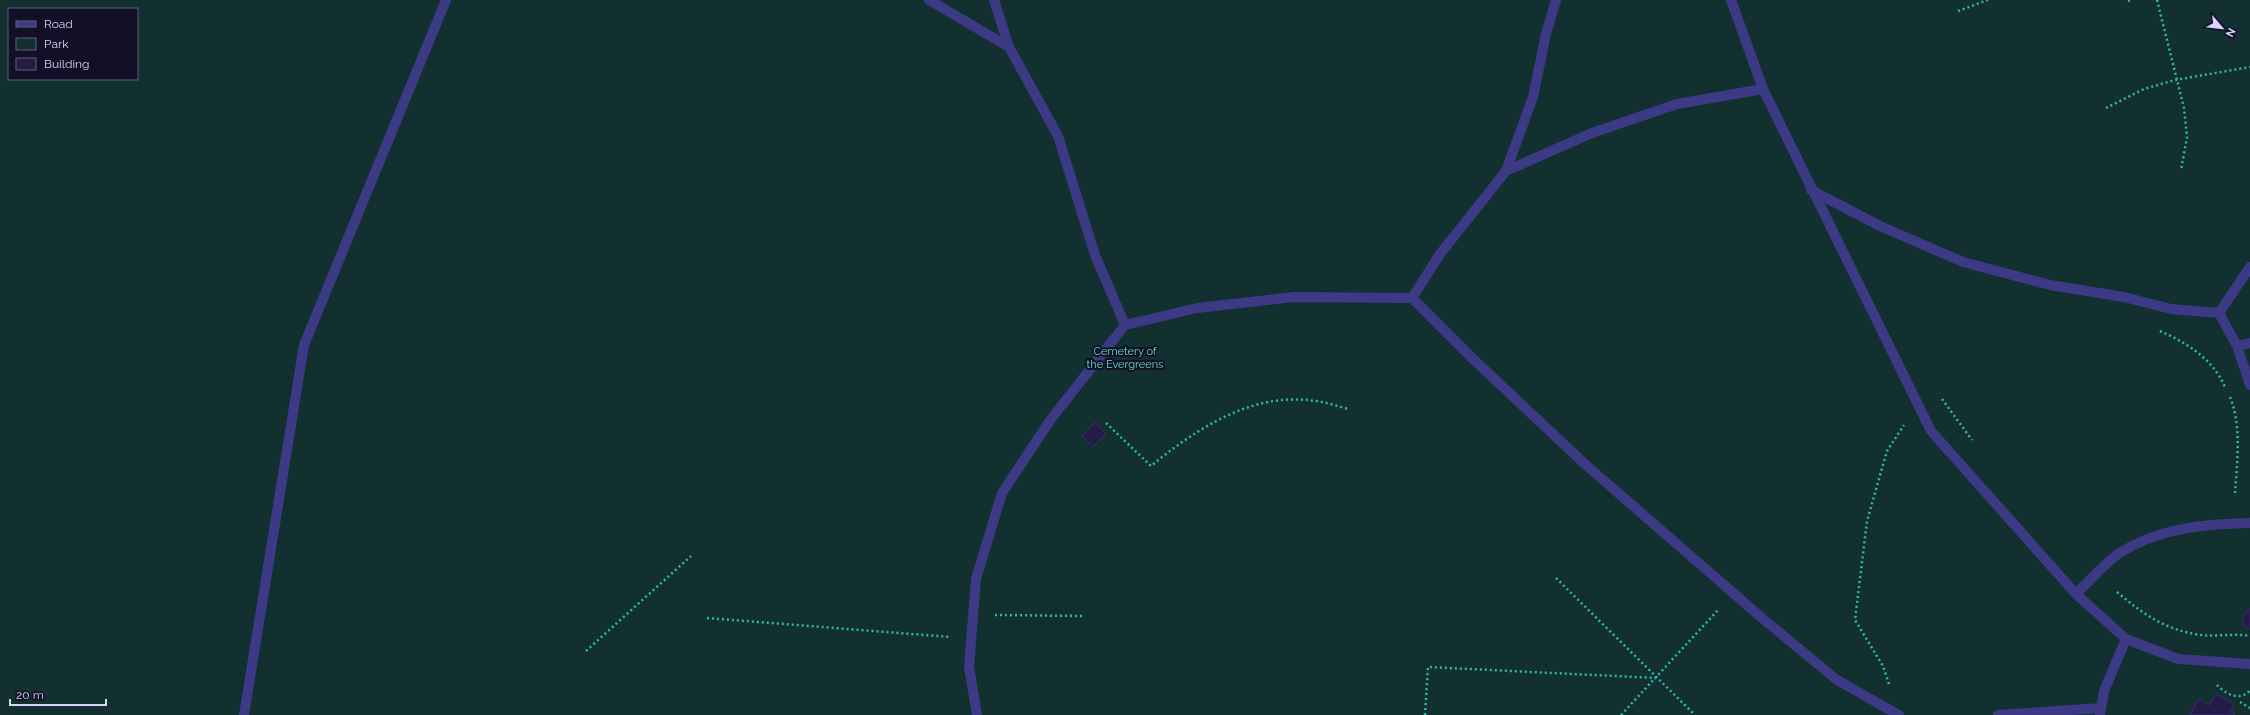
<svg xmlns="http://www.w3.org/2000/svg" width="2250" height="715" viewBox="0 0 2250 715" font-family="Raleway,sans-serif">
  <style>
    .green { fill: #12302f; fill-rule: evenodd }
    .building { fill: #241b47; stroke: #3b2d73 }
    .lines { fill: none; stroke-linecap: round; stroke-linejoin: round }
    .path { stroke: #2fb8b0; stroke-width: 2.5; stroke-dasharray: 2 3; stroke-linecap: butt }
    .minor { stroke: #3d3a85; stroke-width: 10 }
    .labels { text-anchor: middle; dominant-baseline: central; stroke-width: 4; stroke-linejoin: round; paint-order: stroke }
    .park-label { font-size: 11px; fill: #5fe0c0; stroke: #130f26 }
  </style>
  <rect width="100%" height="100%" fill="#130f26"/>
  <path class="green" d="M0,0H2250V715H0ZM9,9H137V79H9Z"/>
  <path class="building" d="M1095,422L1106,434L1093,447L1082,436Z
    M2249,609H2250V629H2247L2242,619Z
    M2216,694L2234,704L2230,712L2235,715H2190L2199,699L2209,705Z"/>
  <g class="lines">
    <path class="path" d="M2157,0L2184,108L2187,137L2181,170
      M2128,1L2131,0
      M1958,11L1988,0
      M2106,108L2144,89L2175,80L2250,67
      M2160,331C2187,343 2213,359 2225,387
      M2230,397C2242,426 2237,463 2235,493
      M1942,399L1972,440
      M1106,423L1151,466C1196,429 1253,391 1315,401C1326,402 1337,406 1348,409
      M1556,578L1695,715
      M2117,592C2143,614 2165,630 2201,635C2217,637 2234,633 2250,636
      M995,615L1082,616
      M707,618L950,637
      M586,651L691,556
      M1889,684L1883,666L1855,620L1867,521L1887,451L1904,425
      M2217,685C2225,694 2241,702 2250,690
      M2240,702L2250,708
      M1425,715L1428,667L1656,678
      M1621,715L1719,609"/>
    <path class="minor" d="M929,0L1009,47L1058,136L1095,255L1125,325
      M994,0L1009,47
      M1731,0L1763,89L1931,431L2076,594L2126,639L2178,659L2250,664
      M1506,171L1533,97L1546,34L1556,0
      M1811,190L1880,226L1963,262L2050,285L2124,297L2171,309L2219,313L2237,346L2250,385
      M1412,298L1440,254L1506,171L1592,133L1677,104L1763,89
      M2219,313L2250,267
      M2237,346L2250,343
      M2076,594C2089,582 2103,565 2118,554C2158,528 2204,524 2250,523
      M244,715L304,345L446,0
      M977,715L969,667L976,579L1002,493L1051,419L1125,325L1197,308L1294,297L1412,298L1472,358L1586,465L1762,618L1837,680L1899,715
      M1998,715L2101,708
      M2100,715L2104,691L2126,639"/>
  </g>
  <g class="labels">
    <g class="park-label">
      <text x="1125" y="351">Cemetery of<tspan x="1125" dy="13">the Evergreens</tspan></text>
    </g>
  </g>
  <rect x="8" y="8" width="130" height="72" fill="#130f26" stroke="#625e7d"/>
  <rect x="16" y="21" width="20" height="6" fill="#3d3a85" stroke="#625e7d"/>
  <text x="44" y="28" font-size="12" fill="#d9d4ff">Road</text>
  <rect x="16" y="38" width="20" height="12" fill="#12302f" stroke="#625e7d"/>
  <text x="44" y="48" font-size="12" fill="#d9d4ff">Park</text>
  <rect x="16" y="58" width="20" height="12" fill="#241b47" stroke="#625e7d"/>
  <text x="44" y="68" font-size="12" fill="#d9d4ff">Building</text>
  <g transform="translate(2222 28) rotate(118)" stroke="#130f26" stroke-width="3" paint-order="stroke">
  <path d="M0-3L7 15L0 10L-7 15Z" fill="#d9d4ff"/>
  <text y="-6" font-size="11" font-weight="bold" text-anchor="middle" fill="#d9d4ff">N</text>
  </g>
  <path d="M10 699v6h96v-6" fill="none" stroke="#d9d4ff" stroke-width="2"/>
  <text x="16" y="699" font-size="12" fill="#d9d4ff" stroke="#130f26" stroke-width="3" paint-order="stroke">20 m</text>
</svg>
